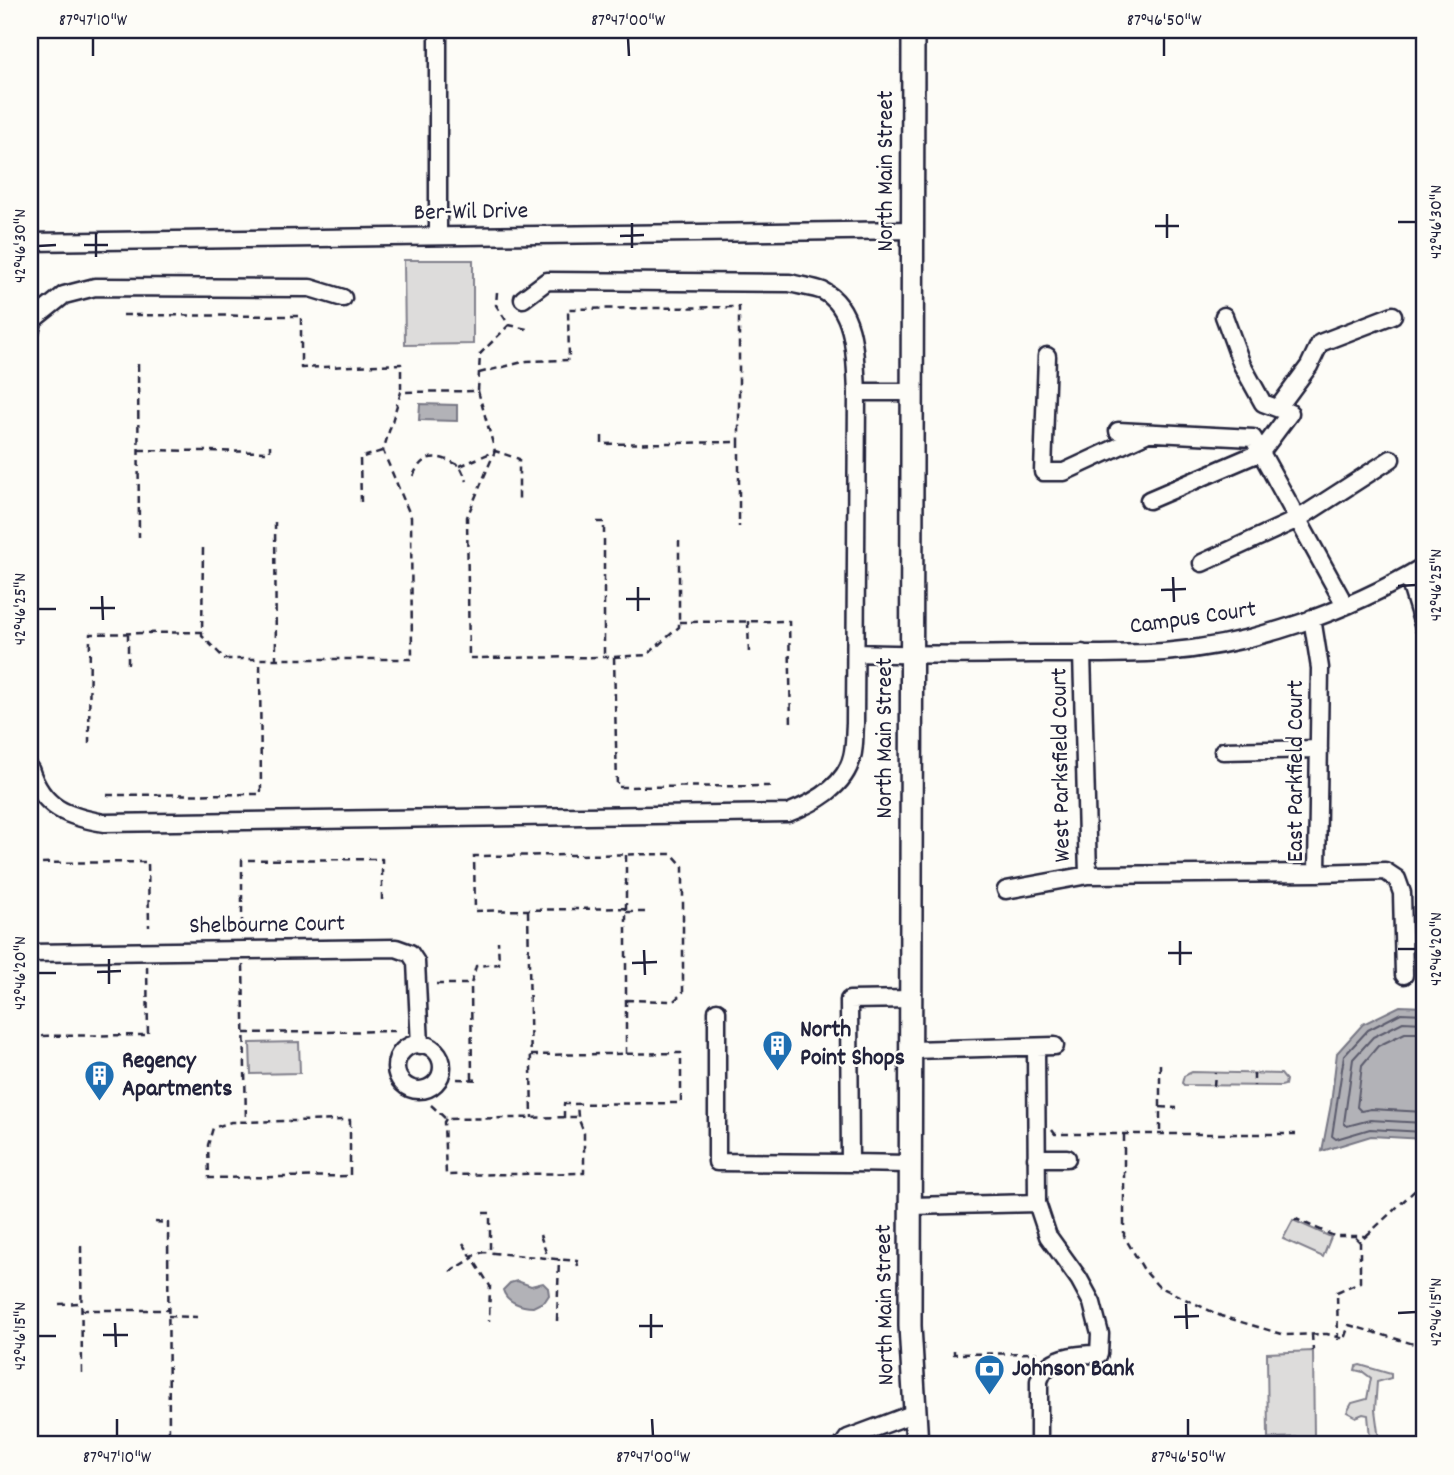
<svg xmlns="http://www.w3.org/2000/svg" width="1454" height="1475" viewBox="0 0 1454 1475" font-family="Dekko,sans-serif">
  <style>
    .green { fill: #dddcdb; stroke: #807f8b; stroke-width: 2 }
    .water { fill: #b2b2b7; stroke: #787885; stroke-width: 2 }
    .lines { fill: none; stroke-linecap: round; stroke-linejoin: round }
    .shore { stroke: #5c5c6d; stroke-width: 2 }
    .minor-casing { stroke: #22223b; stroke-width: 21 }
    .major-casing { stroke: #22223b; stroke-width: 26 }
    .path { stroke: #22223b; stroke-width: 2.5; stroke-dasharray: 7 5; stroke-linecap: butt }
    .minor { stroke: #fdfcf7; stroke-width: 16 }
    .major { stroke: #fdfcf7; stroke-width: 21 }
    .ticks { fill: none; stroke: #22223b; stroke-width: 2.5 }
    .labels { text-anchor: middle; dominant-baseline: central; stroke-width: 5; stroke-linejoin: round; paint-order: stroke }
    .street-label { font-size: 24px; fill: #22223b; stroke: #fdfcf7 }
    .poi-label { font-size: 24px; font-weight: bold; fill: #22223b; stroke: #fdfcf7; text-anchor: start }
    .neatline { fill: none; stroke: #22223b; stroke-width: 2.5 }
    .ticks-label { font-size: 18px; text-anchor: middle; fill: #22223b }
  </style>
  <rect width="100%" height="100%" fill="#fdfcf7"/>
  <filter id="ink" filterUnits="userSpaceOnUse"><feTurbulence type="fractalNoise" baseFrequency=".0143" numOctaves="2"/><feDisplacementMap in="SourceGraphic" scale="14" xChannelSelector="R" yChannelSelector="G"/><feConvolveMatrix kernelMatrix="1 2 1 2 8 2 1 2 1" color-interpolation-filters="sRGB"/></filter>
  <g filter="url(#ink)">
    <path class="green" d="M404,260H473V344L405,345Z
      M299,1042L300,1073L251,1074L250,1043Z
      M1192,1072L1281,1074L1286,1080L1285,1085L1281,1086L1184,1085L1182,1083L1184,1076Z
      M1293,1220L1331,1237L1323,1257L1283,1239Z
      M1313,1351L1314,1437L1268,1438L1267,1353Z
      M1360,1365L1391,1374V1378L1377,1382L1375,1410L1379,1440L1392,1439V1445H1364L1370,1438L1368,1415L1363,1414L1356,1417L1347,1412L1352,1403L1367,1399L1371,1378L1363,1372L1355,1370L1356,1366Z"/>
    <path class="water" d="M420,404L457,405V421L419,420Z
      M1400,1006L1424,1007V1139L1371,1136L1322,1151L1331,1104L1337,1053L1363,1024Z
      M517,1281L531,1286L543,1283L548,1288L549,1295L545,1301L533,1307C522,1307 506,1302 503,1290L510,1283Z"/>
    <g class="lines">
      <path class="shore" d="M1424,1014L1401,1013L1368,1030L1344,1056L1332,1136L1336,1139L1370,1129L1424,1132
        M1424,1023L1403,1022L1373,1037L1353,1059L1344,1123L1347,1126L1370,1120L1424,1123
        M1424,1033H1405L1378,1046L1362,1065L1357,1107L1361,1111L1371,1109L1424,1112"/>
      <defs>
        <path id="minor" d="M438,236V30
          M30,242L913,230
          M30,332L34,319L64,295L95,287L310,288L343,298
          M1047,356L1043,472H1064L1148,433
          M857,392H913
          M1278,408L1309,366L1320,343L1393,315
          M1118,431L1253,438L1345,605
          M1149,500L1261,452L1290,413L1263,403L1242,365L1224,316
          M1202,563L1298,519L1391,459
          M1408,576L1424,628
          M1312,618L1320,668L1317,873L1385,871L1397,879L1402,893L1404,975
          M856,653C914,655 973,655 1031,654C1075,654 1120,655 1164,652C1254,645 1347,612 1424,566
          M1082,653L1088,875
          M1223,751L1319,749
          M30,769C43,809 67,816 104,823L788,813C814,803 845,787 852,757C855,746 854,734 855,724L857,392C855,360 857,309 823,291C813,287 800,286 790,283L547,281L523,299
          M1006,890L1088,875L1317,873
          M30,953L396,948L410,953L416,962L420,1045
          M717,1011V1162L850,1163
          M396 1067a23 23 0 1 1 46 0a23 23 0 1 1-46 0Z
          M1036,1048L1037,1203L1048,1236L1079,1279L1092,1303L1100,1334L1099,1354C1077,1354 1046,1356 1039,1381V1445
          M912,1050L1055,1046
          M1036,1158H1067
          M910,1164L850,1163L849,1000L912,999
          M911,1206L1037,1203
          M843,1445L848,1438L915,1413"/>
        <path id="major" d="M913,30L910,1326L917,1445"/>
      </defs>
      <use href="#minor" class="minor-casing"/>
      <use href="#major" class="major-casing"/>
      <path class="path" d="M497,292L496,305L509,325L527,329
        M123,315L301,316V368L401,364V392
        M138,364L139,537
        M479,373L527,361L569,360L568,309L739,307V442
        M478,391L495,451L467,517L469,658L614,657L647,655L679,627V541
        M602,436V444L739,442V527
        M139,450L270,452V445
        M460,466L495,451L519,459V503
        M413,476C424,451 439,455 460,466L467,481
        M361,502L360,458L382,451
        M275,522L276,658
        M597,522H604V656
        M203,548L202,636L225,659H412L411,517L383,451L401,392L478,391L480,354L509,325
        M748,621L749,655
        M679,622L789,621L791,727
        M614,657L617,787L771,786
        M128,664V633
        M89,744L90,634L203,632
        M107,795L261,794L260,660
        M626,855V1054
        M30,863L148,862L149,927
        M626,908L475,911L474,856L672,854L683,866V992L674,1001L626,1000
        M528,911L532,1118
        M626,912H650
        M242,926V860L382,859V901
        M243,965L246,1121
        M436,984H471
        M244,1033L395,1031
        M30,1036L148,1035L147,966
        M531,1055L681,1053V1103L564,1104V1118
        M1160,1064V1134
        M1254,1073V1086
        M457,1079L481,1080
        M472,1079L471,984L476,966L499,964L498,941
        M1214,1086L1215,1073
        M431,1105L446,1119L576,1117
        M1160,1107L1177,1108
        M446,1119L444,1122L446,1175L584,1173V1133L578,1117L577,1104
        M350,1120V1176L209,1178L208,1145L213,1128L231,1122Z
        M1052,1130L1055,1134H1296
        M1124,1135V1236L1144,1270L1158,1286L1221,1316L1285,1335L1327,1334L1344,1339L1349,1325L1424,1347
        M483,1213H490V1252
        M1295,1221L1296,1219L1334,1236H1366L1360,1242L1354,1236
        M155,1222L168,1223L169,1445
        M540,1235L548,1258
        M1366,1236L1424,1182
        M463,1243L490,1286L489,1321
        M81,1246L82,1376
        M450,1272L473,1258L474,1255L484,1252L577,1261L578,1266
        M59,1304L80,1303
        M81,1310H168
        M168,1316L197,1317
        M557,1321L559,1259
        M1312,1334L1313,1351
        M1338,1340L1337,1292L1360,1282V1242
        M954,1350V1354L1038,1353"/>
      <use href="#minor" class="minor"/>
      <use href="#major" class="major"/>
    </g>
  </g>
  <path class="ticks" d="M93,38V56M628,38L629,56M1164,38V56M1167,214V238M1398,222H1416M632,223V248M1155,226H1179M96,233V257M620,236L644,235M84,245H108M38,246L56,245M1173,577L1174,602M1398,586L1416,585M638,587V611M1161,590L1186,589M102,596L103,620M626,599H650M90,608H115M38,609H56M1180,941V965M1398,949H1416M644,950L645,975M1168,953H1192M109,959V984M632,963L657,962M97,972L121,971M38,973H56M1186,1304L1187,1329M1398,1313L1416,1312M651,1314V1338M1174,1317L1199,1316M115,1323L116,1347M639,1326H663M103,1335H128M38,1336H56M117,1419V1436M652,1419L653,1436M1188,1419V1436"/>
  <defs>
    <symbol id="building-pin" viewBox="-11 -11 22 30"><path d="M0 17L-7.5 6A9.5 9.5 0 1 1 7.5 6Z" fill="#1f6fb2" stroke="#fdfcf7"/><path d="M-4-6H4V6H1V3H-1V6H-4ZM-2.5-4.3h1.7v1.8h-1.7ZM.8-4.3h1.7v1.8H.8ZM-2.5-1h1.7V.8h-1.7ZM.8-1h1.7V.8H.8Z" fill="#fff"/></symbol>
    <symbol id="bank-pin" viewBox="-11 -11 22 30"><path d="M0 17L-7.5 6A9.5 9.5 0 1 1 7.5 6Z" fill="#1f6fb2" stroke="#fdfcf7"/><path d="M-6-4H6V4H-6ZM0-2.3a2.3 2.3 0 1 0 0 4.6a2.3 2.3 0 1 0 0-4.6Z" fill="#fff"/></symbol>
  </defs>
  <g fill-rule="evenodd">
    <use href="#building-pin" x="760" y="1028" width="35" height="47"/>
    <use href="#building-pin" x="82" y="1058" width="35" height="47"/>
    <use href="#bank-pin" x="972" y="1352" width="35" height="47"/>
  </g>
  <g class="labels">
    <g class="street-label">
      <text transform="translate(887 171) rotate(-90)">North Main Street</text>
      <text transform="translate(471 213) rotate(-1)">Ber-Wil Drive</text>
      <text transform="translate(1193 619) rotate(-8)">Campus Court</text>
      <text transform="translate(886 738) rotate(-90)">North Main Street</text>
      <text transform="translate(1062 765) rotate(-91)">West Parksfield Court</text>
      <text transform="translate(1297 771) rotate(-90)">East Parkfield Court</text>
      <text transform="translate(267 926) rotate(-1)">Shelbourne Court</text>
      <text transform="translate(886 1305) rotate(-91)">North Main Street</text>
    </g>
    <g class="poi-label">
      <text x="800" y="1031">North<tspan x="800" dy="28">Point Shops</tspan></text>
      <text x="122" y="1062">Regency<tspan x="122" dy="28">Apartments</tspan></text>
      <text x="1012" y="1370">Johnson Bank</text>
    </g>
  </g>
  <rect width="1454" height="1475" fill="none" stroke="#fdfcf7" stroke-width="77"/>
  <rect x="38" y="38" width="1378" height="1398" class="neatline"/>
  <g class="ticks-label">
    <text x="93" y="25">87°47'10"W</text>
    <text x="628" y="25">87°47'00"W</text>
    <text x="1164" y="25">87°46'50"W</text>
    <text transform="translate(1435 222) rotate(-90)" y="6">42°46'30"N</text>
    <text transform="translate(19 246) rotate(-90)" y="6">42°46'30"N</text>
    <text transform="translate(1435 585) rotate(-90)" y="6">42°46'25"N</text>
    <text transform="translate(19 609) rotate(-90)" y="6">42°46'25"N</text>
    <text transform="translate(1435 949) rotate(-90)" y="6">42°46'20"N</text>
    <text transform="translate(19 973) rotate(-90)" y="6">42°46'20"N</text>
    <text transform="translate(1435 1312) rotate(-90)" y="6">42°46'15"N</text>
    <text transform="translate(19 1336) rotate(-90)" y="6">42°46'15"N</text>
    <text x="117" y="1462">87°47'10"W</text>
    <text x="653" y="1462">87°47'00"W</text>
    <text x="1188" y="1462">87°46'50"W</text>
  </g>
</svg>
